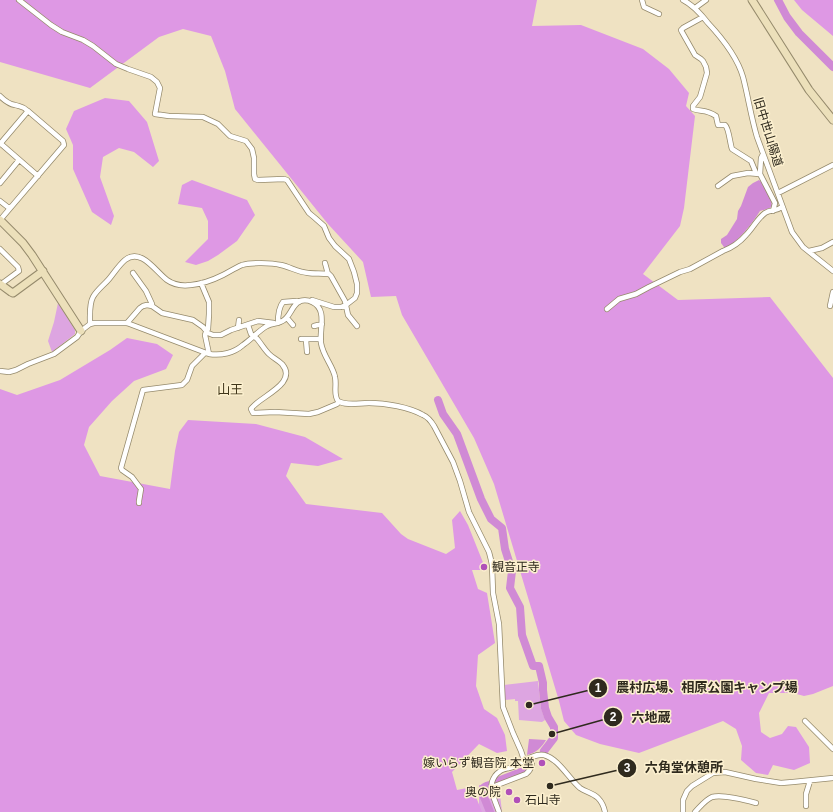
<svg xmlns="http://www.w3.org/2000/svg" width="833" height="812" viewBox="0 0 833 812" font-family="Helvetica,'Noto Sans JP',sans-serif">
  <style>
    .green { fill: #dda5e1 }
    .forest { fill: #de98e4 }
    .water { fill: #d08ad5 }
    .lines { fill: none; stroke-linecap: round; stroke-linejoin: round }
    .river { stroke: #d08ad5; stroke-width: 8 }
    .street-casing { stroke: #958a6c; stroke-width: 6 }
    .secondary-casing { stroke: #958a6c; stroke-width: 9 }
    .street { stroke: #fff; stroke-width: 4.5 }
    .secondary { stroke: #ece0ba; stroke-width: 7 }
    .poi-dot { fill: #b050b9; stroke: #fcf0cf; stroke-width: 1.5 }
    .labels { text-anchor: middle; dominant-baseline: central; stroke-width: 3; stroke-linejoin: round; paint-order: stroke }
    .street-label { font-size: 12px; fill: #2f2a1e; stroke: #fcf0cf }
    .poi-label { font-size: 12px; fill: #2f2a1e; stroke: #fcf0cf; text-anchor: start }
    .neighbourhood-label { font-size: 13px; fill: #40361a; stroke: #fcf0cf }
    .leader { fill: none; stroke: #2f2a1e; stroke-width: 1.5 }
    .callout-dot { fill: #2f2a1e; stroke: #fcf0cf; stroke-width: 1.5 }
    .mark-label { font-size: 12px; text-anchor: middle; font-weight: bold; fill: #fff }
    .callout-label { font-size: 13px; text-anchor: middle; font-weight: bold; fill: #2f2a1e; stroke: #fcf0cf; stroke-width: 3; stroke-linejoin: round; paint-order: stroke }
  </style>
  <rect width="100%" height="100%" fill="#efe2c2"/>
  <path class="green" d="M58,303L75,330V334L52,352L48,341L54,322Z
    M538,681L541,708L545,720L542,722L519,720L518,701H515V699L505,700L504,685Z
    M479,785L499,786L502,812H479Z"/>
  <path class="forest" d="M0,0H537L532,26L581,25L643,49L669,69L689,93L686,106L695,116L684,208L680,226L643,274L678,300L770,297L833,378V686L813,694L804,696L793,693H769L759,713L761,732L770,738L782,734L788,726L796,727L809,747L810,763L794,770L773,765L768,775L756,773L741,760L742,746L736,729L723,721L639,753L600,744L576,735L564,721L559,701L494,484L474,438L402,315L396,296L371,297L363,262L328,224L235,109L225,71L211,36L183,29L159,37L90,88L0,62Z
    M794,0H833V36L802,10Z
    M105,98L129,101L147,122L159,161L153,167L134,152L119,148L103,157L100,177L114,216L111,225L92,212L73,169V145L66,129L74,111Z
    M192,180L247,200L255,215L237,241L218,255L208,261L196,265L185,262L208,239V221L202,208L178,204L182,185Z
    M127,338L157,344L173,355L166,369L134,381L112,401L89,427L84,445L100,476L170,489L175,451L179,432L188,420L256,424L305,437L343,459L318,466L291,463L286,476L306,504L382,513L401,534L408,539L446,554L455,548L452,520L460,511L468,525L486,570H472L478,589L487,593L495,643L478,655L476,686L484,709L497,718L505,735L507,751L497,753L479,744L452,772L457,790L472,787L482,812H0V389L17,395L60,380L110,350Z"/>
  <path class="water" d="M759,180C766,185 772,198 772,207L767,209L760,211C751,225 741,238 727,248L724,247L721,243V239L727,235L737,219L738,211L741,206L748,187L753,183Z
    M529,739L546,740C542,747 536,753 527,755Z"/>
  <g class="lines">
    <path class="river" d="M778,0L787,17L799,33L833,67
      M438,400L443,414L457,434L481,499L491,519L502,528L505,549L512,571L510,588L520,607L522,635L533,666H539L543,683V690L545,708L548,717L554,727V738L544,751
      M498,781L526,770L530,761
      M490,785C486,786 482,787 482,792L490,812"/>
    <defs>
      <path id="street" d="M19,0L51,25L62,32L83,40L93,46L116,64L128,69L151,77L157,82L160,88L155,114L169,116L203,117L218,124L230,136L246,141L252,149L254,158V174L255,179L258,180L284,179L287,180L309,213L315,218L324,226L329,238L335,246L349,259L354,272L357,284V293L355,298L346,305L341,307H334L312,300
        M642,0L644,7L659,14
        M683,0C693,5 701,14 708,23C722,38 737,56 743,77C748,96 751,117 757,137L792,232L803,247L833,271
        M695,8L706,0
        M703,17L683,28L681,30L682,32L695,55L701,59L703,61L706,67L707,73L700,97L693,106V109C702,112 706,109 716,116L718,125C719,125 724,125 725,125C729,128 730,144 732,149L751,161L756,173
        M0,96C4,100 9,104 15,105C21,107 23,106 28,111L63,141L64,145L0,220
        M0,143L38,176
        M0,144L28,111
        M763,154L761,158L760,174L775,203L773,211
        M0,183L19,160
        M718,186L732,176L748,173L759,174
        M778,193L833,165
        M0,201L9,208
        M0,249L18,267L19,271L0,285
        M809,251L822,248L833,242
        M325,263L328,274
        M133,273L146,291L152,304V306
        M201,283L209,302V314L208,329L206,332L205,335L209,354
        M830,306L833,292
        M607,309L619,299L636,294L649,287L680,272L690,269L723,251C731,248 740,242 746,235C753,228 757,219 765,213C771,209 775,212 782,207
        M287,318L293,325
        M127,323L140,308L143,306L147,305L152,306L162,313L193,320L203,327L208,333L213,335H221L231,330L258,321L274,323
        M278,323C278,317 279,307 283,302L296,301L299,302
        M90,324C90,316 89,304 93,297C97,290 104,285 109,279C114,273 119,265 125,260C141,247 156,272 167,280C174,285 183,286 191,285C201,284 213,280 223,275C229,272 235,268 242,265C251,262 272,263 281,265C290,267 298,272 308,273C315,274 322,273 329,274L331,276L345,301L348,315L357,326
        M248,325L251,334C253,336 256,337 258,340C262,345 265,350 269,354C273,358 278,360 282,364C299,384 258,397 251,409L253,413L275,412L309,414L318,412L337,404L339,402
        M314,326L322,324
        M238,328L239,320
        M301,339H321
        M306,340L307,352
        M0,371L9,372L16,370L28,364L54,354L77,337L81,331L90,324L94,323H127L209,354C221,356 234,353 243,345C252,339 258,331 267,326C273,323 279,324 284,320C291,315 292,305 300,301C304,300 308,300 312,302C328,309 319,330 321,343C323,356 333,366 335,377C337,386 333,394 338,401C346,406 359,403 369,403C385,403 409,407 423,415C428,417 431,421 434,426L453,462L460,481L469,512L489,552L491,560L492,565L493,593L499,624L503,707L513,733L521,751L524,760
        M139,503V501L141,489L132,477L122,470L121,468L143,390L182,385L187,380L192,366L205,353
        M805,721L833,749
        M492,787L526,774C532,769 532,765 532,757
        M806,806V794L810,781
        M499,812C496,803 490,792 492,782C493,779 496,774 499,772C503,768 508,769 513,767C521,763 534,753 544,755C559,759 569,779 580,788C586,792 593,793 598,798C602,802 604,807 605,812
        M683,812V800L687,791L692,786L713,773L725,772L756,779L781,783L793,782L833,778
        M695,812C700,807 705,800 712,797C723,794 745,800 756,803"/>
      <path id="secondary" d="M752,0L809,90L833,120
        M0,220L23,243L32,255L81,331
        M0,284L11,292L13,293L43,271"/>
    </defs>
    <use href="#street" class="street-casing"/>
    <use href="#secondary" class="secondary-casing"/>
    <use href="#street" class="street"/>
    <use href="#secondary" class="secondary"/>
  </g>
  <g class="poi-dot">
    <circle cx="484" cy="567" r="4"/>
    <circle cx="542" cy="763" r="4"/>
    <circle cx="509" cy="792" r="4"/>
    <circle cx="517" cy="800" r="4"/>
  </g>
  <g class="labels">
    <g class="street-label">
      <text transform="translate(768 132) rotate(73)">旧中世山陽道</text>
    </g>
    <g class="poi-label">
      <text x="492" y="567">観音正寺</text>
      <text x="534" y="763" text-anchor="end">嫁いらず観音院 本堂</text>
      <text x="501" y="792" text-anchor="end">奥の院</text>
      <text x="525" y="800">石山寺</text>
    </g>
    <g class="neighbourhood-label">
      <text x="230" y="389">山王</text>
    </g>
  </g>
  <path class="leader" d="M529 705L598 688M552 734L613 717M550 786L627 768"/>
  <g class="callout-dot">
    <circle cx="529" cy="705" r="4"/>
    <circle cx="552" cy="734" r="4"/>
    <circle cx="550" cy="786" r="4"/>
    <circle cx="598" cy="688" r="10"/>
    <circle cx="613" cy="717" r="10"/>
    <circle cx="627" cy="768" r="10"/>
  </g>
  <g class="mark-label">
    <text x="598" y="692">1</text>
    <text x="613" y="721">2</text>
    <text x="627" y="772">3</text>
  </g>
  <g class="callout-label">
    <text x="707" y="692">農村広場、相原公園キャンプ場</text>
    <text x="651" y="722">六地蔵</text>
    <text x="684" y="772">六角堂休憩所</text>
  </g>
</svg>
